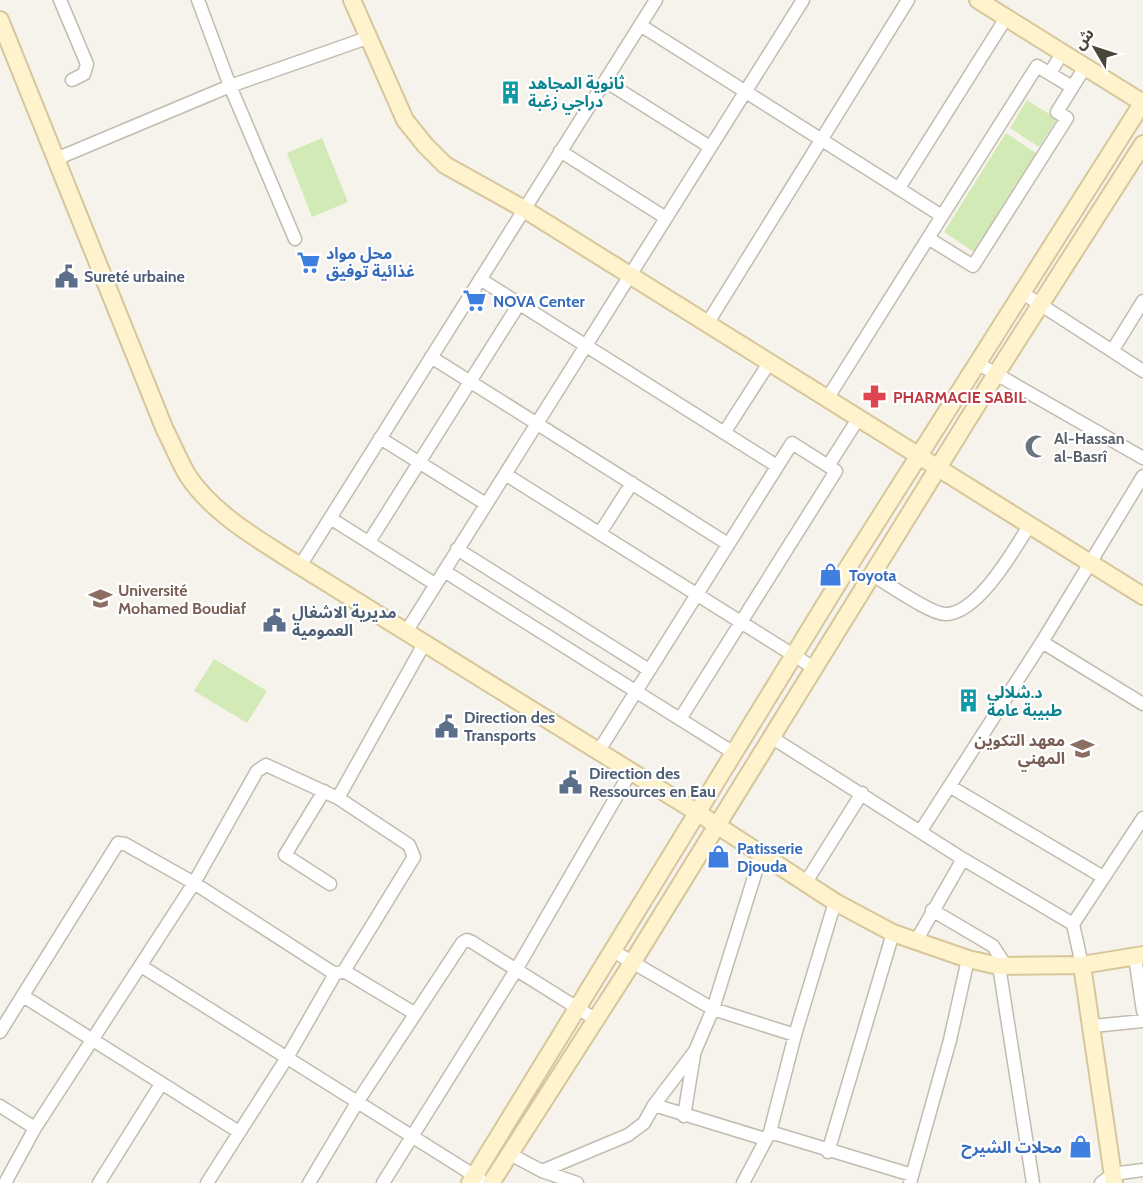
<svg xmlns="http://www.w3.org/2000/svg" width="1143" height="1183" viewBox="0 0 1143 1183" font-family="Cabin,'Noto Sans Arabic',sans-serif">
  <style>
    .green { fill: #d2eab5 }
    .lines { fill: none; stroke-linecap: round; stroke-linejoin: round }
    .street-casing { stroke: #c2bbae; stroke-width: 15 }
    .secondary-casing { stroke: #d6c79b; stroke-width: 20 }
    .street { stroke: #fff; stroke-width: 12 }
    .secondary { stroke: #fff3cd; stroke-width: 16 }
    .labels { text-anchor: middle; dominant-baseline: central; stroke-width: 4.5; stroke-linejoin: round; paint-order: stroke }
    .culture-label { font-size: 16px; font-weight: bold; fill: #0d838f; stroke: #fff; text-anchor: start }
    .shop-label { font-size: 16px; font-weight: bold; fill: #366cbe; stroke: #fff; text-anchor: start }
    .service-label { font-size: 16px; font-weight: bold; fill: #4e5e75; stroke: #fff; text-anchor: start }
    .health-label { font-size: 16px; font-weight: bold; fill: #be3a42; stroke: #fff; text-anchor: start }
    .worship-label { font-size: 16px; font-weight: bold; fill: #5b616d; stroke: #fff; text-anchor: start }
    .education-label { font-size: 16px; font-weight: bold; fill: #785e54; stroke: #fff; text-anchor: start }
  </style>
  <rect width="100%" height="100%" fill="#f6f3ec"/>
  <path class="green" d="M1027,100L1057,119L1039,147L1010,128Z
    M1006,133L1036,153L974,252L944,232Z
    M322,138L348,202L312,217L287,153Z
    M214,659L267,691L247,723L194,691Z"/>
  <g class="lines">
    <defs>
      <path id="street" d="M60,0L87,64L84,74L72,80
        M198,0L230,86L295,239
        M640,25L942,216L827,399
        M1050,73L1063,52
        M605,81L710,147
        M560,151L666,218
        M56,159L230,86L367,38
        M899,188L1006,18
        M942,216L1037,66L1072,87
        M928,238L973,266L1067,118L1057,112L1085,67
        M480,279L777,466
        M1021,292L1143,371
        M707,324L908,0
        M1112,351L1143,301
        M431,357L728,544
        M977,363L1143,458
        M724,433L769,363
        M380,438L486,504
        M828,466L858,419
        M505,474L814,668
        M330,518L435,584
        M600,533L632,483
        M369,542L519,304
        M457,549L649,670
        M300,566L656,0
        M444,571L734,753
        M872,575C887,583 930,614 945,614C977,615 1014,550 1029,526
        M406,632L803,0
        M1042,642L1143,704
        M771,737L963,859L1073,924
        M598,752L792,443L836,471L680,719
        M951,787L1103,877
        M324,791L285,855L330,884
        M338,798L424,644
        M920,832L1042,642L1143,476
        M806,882L862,793
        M932,910L993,946L1006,966
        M916,941L963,859
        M613,951L713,1009L795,1035
        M1135,957L1143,1011
        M1082,965L1073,924L1143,818
        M141,966L480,1179
        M999,966L1033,1183
        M344,971L414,1013
        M23,996L239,1132
        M1093,1026L1143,1021
        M0,1032L118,843L125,844L194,883L335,974
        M654,1105L695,1051L713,1009L761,855
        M0,1106L35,1128
        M684,1116L694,1055
        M770,1132L912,1175
        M828,1152L893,933
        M510,1154L542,1171L577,1183
        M542,1171L628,1135L644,1123L654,1105L765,1139
        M5,1183L35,1128L194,883L257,771L266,765L338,798L409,845L414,857L344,971L335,974L288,1056L207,1183
        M99,1183L161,1084
        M309,1183L358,1101L462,943L467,940L472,942L595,1019
        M383,1183L516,970L630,773
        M743,1183L770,1132L795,1035L835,902
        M910,1183L950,1040L968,959
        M1101,1183L1113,1174L1143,1170"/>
      <path id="secondary" d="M352,0L405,120L425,145L445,165L524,209L1143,596
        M978,0L1143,103
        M0,20L165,430C173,445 179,461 188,476C214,515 261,541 300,566L698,813L835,902L893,933L968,959L999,966L1082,965
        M470,1183L840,580L1143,102
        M491,1183L632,963L996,374L1143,144
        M1114,1183L1082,965L1143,955"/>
    </defs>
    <use href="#street" class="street-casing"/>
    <use href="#secondary" class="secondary-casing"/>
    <use href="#street" class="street"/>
    <use href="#secondary" class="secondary"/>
  </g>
  <defs>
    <symbol id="building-bare" viewBox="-9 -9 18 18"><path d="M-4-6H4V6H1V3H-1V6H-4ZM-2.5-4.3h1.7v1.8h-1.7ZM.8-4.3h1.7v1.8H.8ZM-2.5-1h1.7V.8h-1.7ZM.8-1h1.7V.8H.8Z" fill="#0f9aa8" stroke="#fff" stroke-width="2.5" paint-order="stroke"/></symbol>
    <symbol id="supermarket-bare" viewBox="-9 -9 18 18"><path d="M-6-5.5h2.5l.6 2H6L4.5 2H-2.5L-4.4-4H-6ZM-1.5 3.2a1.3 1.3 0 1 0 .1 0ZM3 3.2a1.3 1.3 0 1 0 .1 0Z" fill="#3f7fe0" stroke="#fff" stroke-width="2.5" paint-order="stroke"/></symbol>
    <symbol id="civic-bare" viewBox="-9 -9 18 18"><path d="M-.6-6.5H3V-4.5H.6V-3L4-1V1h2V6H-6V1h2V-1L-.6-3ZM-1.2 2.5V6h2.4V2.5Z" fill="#5c6f8a" stroke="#fff" stroke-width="2.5" paint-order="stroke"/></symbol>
    <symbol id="pharmacy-bare" viewBox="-9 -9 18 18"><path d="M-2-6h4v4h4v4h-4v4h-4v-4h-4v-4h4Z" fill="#e0444e" stroke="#fff" stroke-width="2.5" paint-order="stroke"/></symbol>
    <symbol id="mosque-bare" viewBox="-9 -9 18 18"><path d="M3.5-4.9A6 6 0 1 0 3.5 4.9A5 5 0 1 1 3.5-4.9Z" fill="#6b7280" stroke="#fff" stroke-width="2.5" paint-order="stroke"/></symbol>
    <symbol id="shop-bare" viewBox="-9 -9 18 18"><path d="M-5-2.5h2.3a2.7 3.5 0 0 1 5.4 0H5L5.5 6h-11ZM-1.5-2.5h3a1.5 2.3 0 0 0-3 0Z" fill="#3f7fe0" stroke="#fff" stroke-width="2.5" paint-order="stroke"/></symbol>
    <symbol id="university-bare" viewBox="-9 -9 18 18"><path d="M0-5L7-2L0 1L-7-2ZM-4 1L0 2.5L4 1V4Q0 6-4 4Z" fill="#8d6e63" stroke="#fff" stroke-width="2.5" paint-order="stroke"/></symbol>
  </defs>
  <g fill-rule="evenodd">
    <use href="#building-bare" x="494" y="76" width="33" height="33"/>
    <use href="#supermarket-bare" x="292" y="246" width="33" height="33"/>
    <use href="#civic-bare" x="50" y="260" width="33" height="33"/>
    <use href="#supermarket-bare" x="458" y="284" width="33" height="33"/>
    <use href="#pharmacy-bare" x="858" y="380" width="33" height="33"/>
    <use href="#mosque-bare" x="1020" y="430" width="33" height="33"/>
    <use href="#shop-bare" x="814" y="558" width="33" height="33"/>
    <use href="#university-bare" x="84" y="582" width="33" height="33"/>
    <use href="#civic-bare" x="258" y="604" width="33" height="33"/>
    <use href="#building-bare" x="952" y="684" width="33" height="33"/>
    <use href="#civic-bare" x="430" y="710" width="33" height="33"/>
    <use href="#university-bare" x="1066" y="732" width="33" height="33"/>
    <use href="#civic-bare" x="554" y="766" width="33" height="33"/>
    <use href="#shop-bare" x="702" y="840" width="33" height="33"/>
    <use href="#shop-bare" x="1064" y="1130" width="33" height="33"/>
  </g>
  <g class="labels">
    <g class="culture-label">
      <text x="528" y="83">ثانوية المجاهد<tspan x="528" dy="18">دراجي زغبة</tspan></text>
      <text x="987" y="692">د.شلالي<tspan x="987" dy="18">طبيبة عامة</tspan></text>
    </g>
    <g class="shop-label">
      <text x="326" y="253">محل مواد<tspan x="326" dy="18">غذائية توفيق</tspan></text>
      <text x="493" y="301">NOVA Center</text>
      <text x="849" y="575">Toyota</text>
      <text x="737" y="848">Patisserie<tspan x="737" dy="18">Djouda</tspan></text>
      <text x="1062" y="1147" text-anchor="end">محلات الشيرح</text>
    </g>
    <g class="service-label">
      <text x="84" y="276">Sureté urbaine</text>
      <text x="292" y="612">مديرية الاشغال<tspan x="292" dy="18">العمومية</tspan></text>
      <text x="464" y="717">Direction des<tspan x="464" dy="18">Transports</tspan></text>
      <text x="589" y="773">Direction des<tspan x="589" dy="18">Ressources en Eau</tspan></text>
    </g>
    <g class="health-label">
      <text x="893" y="397">PHARMACIE SABIL</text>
    </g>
    <g class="worship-label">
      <text x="1054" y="438">Al-Hassan<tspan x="1054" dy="18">al-Basrî</tspan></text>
    </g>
    <g class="education-label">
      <text x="118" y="590">Université<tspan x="118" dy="18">Mohamed Boudiaf</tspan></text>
      <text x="1065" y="740" text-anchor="end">معهد التكوين<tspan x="1065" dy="18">المهني</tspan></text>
    </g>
  </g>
  <g transform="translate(1095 48) rotate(309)" stroke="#ffffff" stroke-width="4.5" paint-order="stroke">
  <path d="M0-4.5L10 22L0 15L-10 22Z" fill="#4b4439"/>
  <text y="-9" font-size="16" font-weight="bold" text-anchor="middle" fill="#4b4439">ش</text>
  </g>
</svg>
